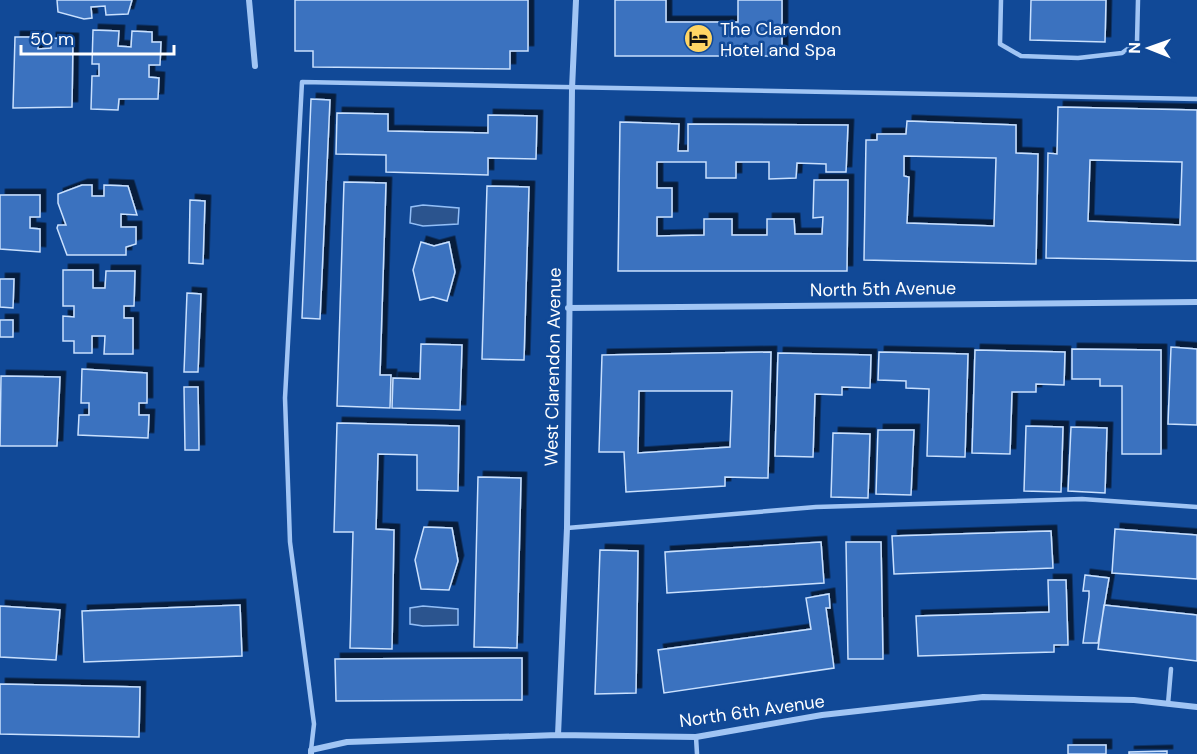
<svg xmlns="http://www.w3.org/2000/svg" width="1197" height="754" viewBox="0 0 1197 754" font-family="'DM Sans',sans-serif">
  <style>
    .water { fill: #2b548e; stroke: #93bff7; stroke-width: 1.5 }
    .building { fill: #3a72bf; stroke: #c9e0fe; stroke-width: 1.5; fill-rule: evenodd; filter: url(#shadow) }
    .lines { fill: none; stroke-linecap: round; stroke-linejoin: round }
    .lane { stroke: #a1c5f4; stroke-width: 4.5 }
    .street { stroke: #a1c5f4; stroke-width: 6 }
    .labels { text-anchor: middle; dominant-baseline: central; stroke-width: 5; stroke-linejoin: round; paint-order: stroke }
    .poi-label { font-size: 18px; fill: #fff; stroke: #114997; text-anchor: start }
    .street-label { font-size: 18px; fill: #fff; stroke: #114997 }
  </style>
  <defs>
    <filter id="shadow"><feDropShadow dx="5.5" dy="-5.5" stdDeviation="0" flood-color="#0009"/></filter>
  </defs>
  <rect width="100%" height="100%" fill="#114997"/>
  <path class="water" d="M423,205L459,208L458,224L423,226L410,223L411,207Z
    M423,606L458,609V625L423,626L410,624V608Z"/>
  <path class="building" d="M57,0H132L128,14L106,15L105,6L91,7L92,18L84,19L58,12Z
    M295,0H528V51H510V69L313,67V51H295Z
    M615,0H666V22H738V0H782V56H615Z
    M1031,0H1106L1105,42L1030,40Z
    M93,30L119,31L118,46L131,47L132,31L152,32V42H161L160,65H149V77L159,78L158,99H119L118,110L91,109L92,76H99V64H92Z
    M15,37H38V49L51,48V38L73,39L72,107L13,108Z
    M311,99L330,100L320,319L302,318Z
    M1058,107L1197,110V261L1046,258L1048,153L1057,154ZM1090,160L1182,162L1180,225L1088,221Z
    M337,113L388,114V131L488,133V115L537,116L536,159L488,158V175L386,172V155L336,154Z
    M907,121L1016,125V153L1038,154L1036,264L864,260L866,140H877V134H906ZM904,156L996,158L994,226L907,223L909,177L904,176Z
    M620,122L679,124L678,151H688V124L848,125L846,172H826V164L797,163L796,178L769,179V162H736V178H706V162H657V188H672V217H657V236L704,235V219H732V235H767V219H794L795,234H822L823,217L813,218L814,180H848L847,271H618Z
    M344,182L386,183L380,375H391L390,408L337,406Z
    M82,185H92V196H104V185L128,186L137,215L121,214V227H136V244L126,247V255H67L57,228L58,225H66L58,203V194Z
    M487,186L529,187L524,360L482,359Z
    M0,195H40V217H30V228L40,229V252L0,249Z
    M190,200L205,201L203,264L189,263Z
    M421,242L434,246L449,242L455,272L447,301L433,297L420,300L413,270Z
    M63,270H93V288H105L106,271H135L134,306H124V318H133V354H104L105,336H92V353H74V341H63V316L74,317V306H63Z
    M0,279H14L13,308L0,307Z
    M187,293L201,294L198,372H184Z
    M0,320H13V337H0Z
    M421,344L462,345L460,410L392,408L393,378L420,379Z
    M1171,347L1197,349V425L1168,424Z
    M1072,349L1161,350V454H1122V386H1100V379H1072Z
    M975,350L1065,352L1064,385L1036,384V392H1012L1010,454L972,453Z
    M771,352L768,478L725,477V486L626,492L624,452H599L602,355ZM639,391H732L730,447L638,453Z
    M879,352L968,354L965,457L927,456L929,389L906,388V381L878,380Z
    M778,353L871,355L870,388L842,387V395L815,394L813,457L775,456Z
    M82,369L147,373V403H139V415H149L148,438L78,435L79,415H89V403H81Z
    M1,376L60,377L57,446H0Z
    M184,387H198L199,450H185Z
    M337,423L459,426L458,491L417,490V455L378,454L376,529L394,530L392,649L350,648L353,532H334Z
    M1026,426L1063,427L1061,492L1024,491Z
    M1071,427L1107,428L1105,493L1068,491Z
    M878,430H914L911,495L876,494Z
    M833,433L870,434L868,498L831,497Z
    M478,477L521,478L517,648L474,647Z
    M424,527L452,528L458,561L449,590L421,589L415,560Z
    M1115,529L1197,535V579L1112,573Z
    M1051,531L1053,568L894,574L892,536Z
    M821,542L824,583L667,593L665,552Z
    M846,542H881L883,659H848Z
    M600,550L638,551L636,693L595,694Z
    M1085,575L1109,578L1098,643H1083L1089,597V591H1083Z
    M1048,580H1066L1068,645H1054V652L918,656L916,616L1049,612Z
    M829,594L830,608H826L834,668L664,693L658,650L811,629L806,598Z
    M240,605L242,656L84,662L82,611Z
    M1104,605L1197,615V661L1098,649Z
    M0,606L60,610L56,660L0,657Z
    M522,658V700L336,701L335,659Z
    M0,684L140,687L139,737L0,734Z
    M1068,745H1106V754H1068Z
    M1167,751V754H1129V752Z"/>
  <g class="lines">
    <path class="lane" d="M1001,0L1000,44L1021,56L1078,58L1122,53L1137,42L1138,0
      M567,528L816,507L1082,499L1197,507
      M1168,704L1171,669
      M696,737L697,754
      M311,750L314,724L290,542L285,398L302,82L1197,99"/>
    <path class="street" d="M249,0L255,66
      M568,308L1197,302
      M558,735L567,528L572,89L576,0
      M311,754V750L347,742L558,735L696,737L822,715L983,697L1134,700L1197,707"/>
  </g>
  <defs>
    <symbol id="hotel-disc" viewBox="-11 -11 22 22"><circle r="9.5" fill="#ffd564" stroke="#114997"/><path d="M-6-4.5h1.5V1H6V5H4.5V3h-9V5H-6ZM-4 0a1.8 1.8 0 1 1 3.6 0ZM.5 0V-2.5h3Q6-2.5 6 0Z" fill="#111"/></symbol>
  </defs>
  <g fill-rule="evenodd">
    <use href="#hotel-disc" x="682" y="22" width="33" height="33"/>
  </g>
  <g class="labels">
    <g class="poi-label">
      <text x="720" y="29">The Clarendon<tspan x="720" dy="21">Hotel and Spa</tspan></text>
    </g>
    <g class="street-label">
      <text transform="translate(883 289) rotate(-1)">North 5th Avenue</text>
      <text transform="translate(553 367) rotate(-89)">West Clarendon Avenue</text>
      <text transform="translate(752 711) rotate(-8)">North 6th Avenue</text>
    </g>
  </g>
  <g transform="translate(1149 48) rotate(271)" stroke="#114997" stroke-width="4.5" paint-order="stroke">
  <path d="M0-4.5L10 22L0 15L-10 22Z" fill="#ffffff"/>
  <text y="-9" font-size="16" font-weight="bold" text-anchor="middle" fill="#ffffff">N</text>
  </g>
  <path d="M21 45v9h153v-9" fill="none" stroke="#ffffff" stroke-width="3"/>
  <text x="30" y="45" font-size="18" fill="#ffffff" stroke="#114997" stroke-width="4.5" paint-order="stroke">50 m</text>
</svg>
